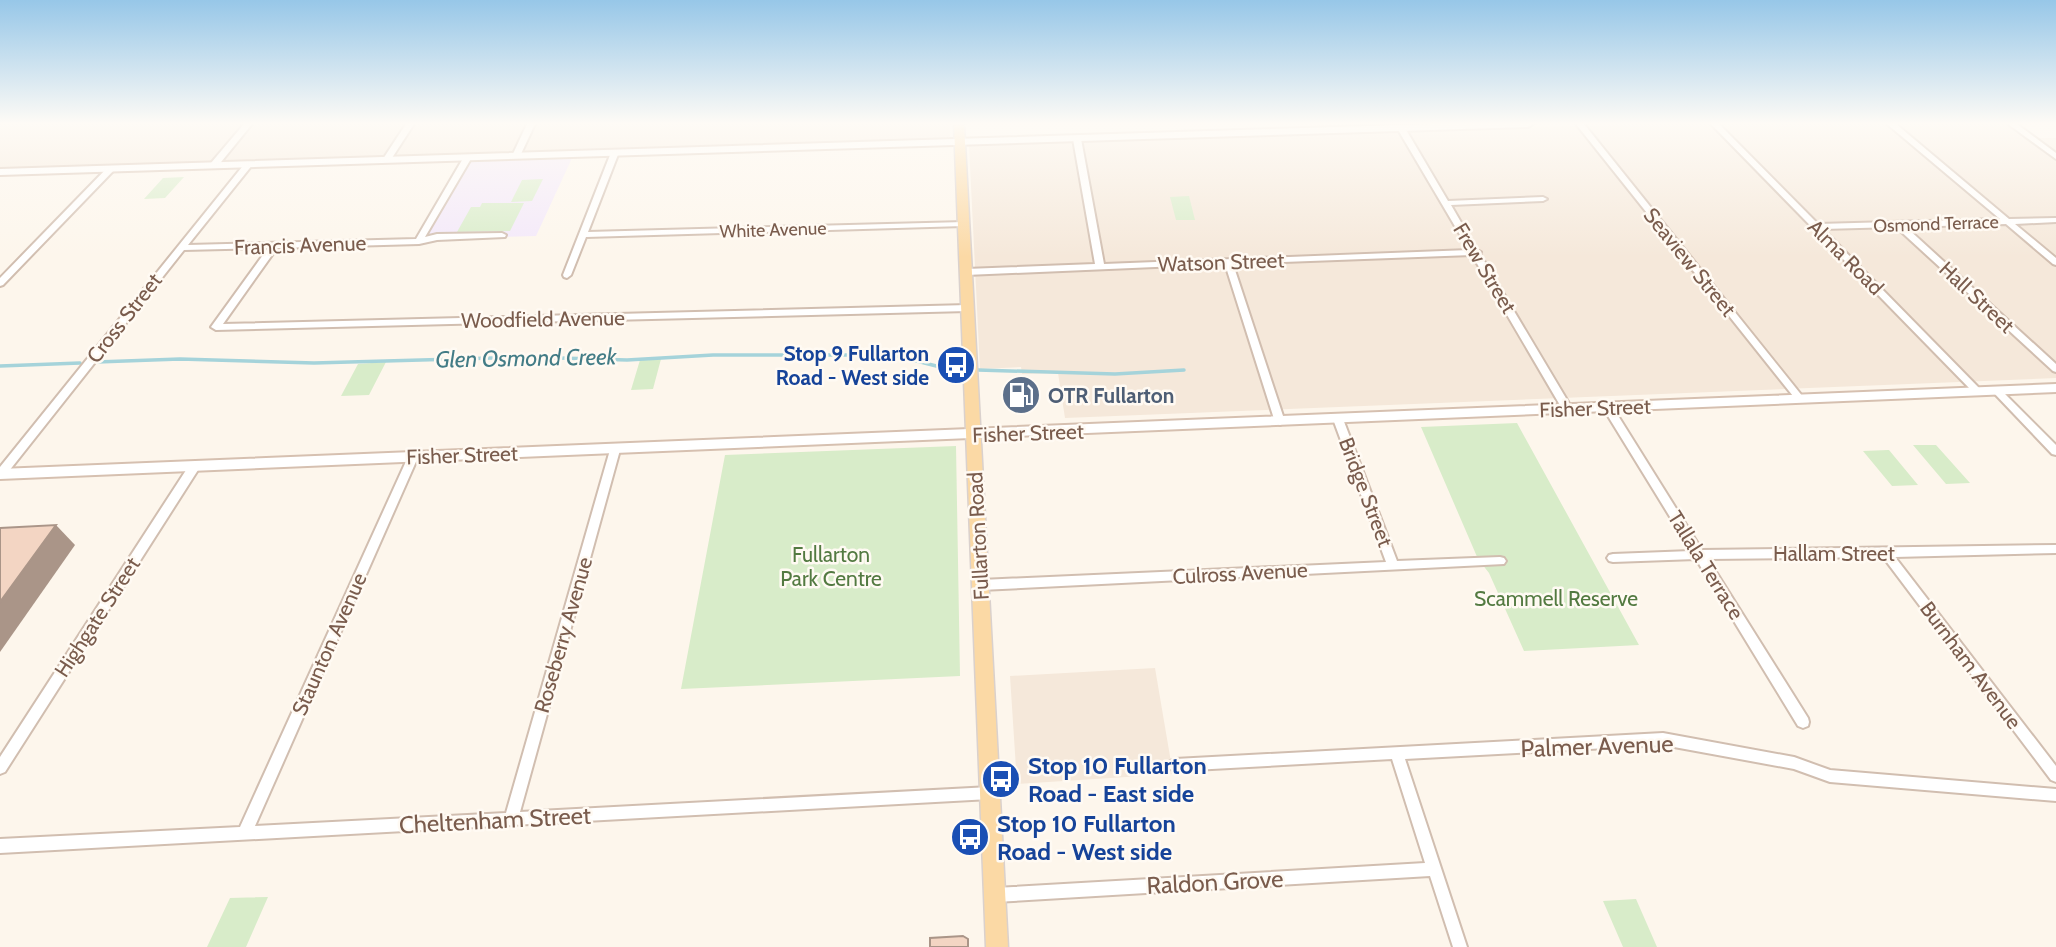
<svg xmlns="http://www.w3.org/2000/svg" width="2056" height="947" viewBox="0 0 2056 947" font-family="Cabin,sans-serif">
  <style>
    .residential { fill: #f5e8da }
    .education { fill: #f3e8fa }
    .green { fill: #d8ecc9 }
    .lines { fill: none; stroke-linecap: round; stroke-linejoin: round }
    .stream { stroke: #a5d3da; stroke-width: 3.5 }
    .street-casing { stroke: #d1beb0; stroke-width: 4 }
    .secondary-casing { stroke: #d6c0b0; stroke-width: 4 }
    .primary-casing { stroke: #dad1cd; stroke-width: 3 }
    .street { fill: #fff; fill-rule: evenodd }
    .secondary { fill: #fff; fill-rule: evenodd }
    .primary { fill: #fbd9a5; fill-rule: evenodd }
    .shaded-wall { fill: #aa9588 }
    .building { fill: #f3d5c3; stroke: #aa9588; stroke-width: 2 }
    .labels { text-anchor: middle; dominant-baseline: central; stroke-width: 5; stroke-linejoin: round; paint-order: stroke }
    .far-street-label { font-size: 18px; fill: #7a5c4d; stroke: #fffaf3 }
    .street-label { font-size: 21px; fill: #7a5c4d; stroke: #fffaf3 }
    .transit-label { font-size: 21px; font-weight: bold; fill: #164399; stroke: #fffaf3; text-anchor: end }
    .service-label { font-size: 21px; font-weight: bold; fill: #4e5e75; stroke: #fffaf3; text-anchor: start }
    .park-label { font-size: 21px; fill: #537a41; stroke: #fffaf3 }
    .water-label { font-size: 23px; font-style: italic; fill: #437c86; stroke: #fffaf3 }
    .near-street-label { font-size: 24px; fill: #7a5c4d; stroke: #fffaf3 }
    .near-transit-label { font-size: 24px; font-weight: bold; fill: #164399; stroke: #fffaf3; text-anchor: start }
  </style>
  <rect width="100%" height="100%" fill="#fdf6ec"/>
  <path class="residential" d="M0,124H950V138L0,169Z
    M1641,124H2009L2029,138H2056V378L1065,418L1058,373L1022,374L1021,367L980,369L969,145Z
    M1155,668L1173,774L1017,784L1010,676Z"/>
  <path class="education" d="M573,156L536,236L422,239L470,159Z"/>
  <path class="green" d="M184,177L165,198L144,199L163,178Z
    M543,179L532,201L511,202L522,180Z
    M1189,196L1195,220H1176L1170,197Z
    M482,203H524L510,231L457,232L471,207H480Z
    M661,359L653,389L631,390L640,360Z
    M386,362L369,395L341,396L358,364Z
    M1517,423L1639,645L1524,651L1489,573L1478,559L1421,427Z
    M1913,445H1936L1970,483L1946,484Z
    M956,446L960,676L681,689L725,455Z
    M1888,450H1889L1918,485L1892,486L1863,451Z
    M268,897L246,947H207L230,898Z
    M1636,899L1657,947H1623L1603,901Z"/>
  <g class="lines">
    <path class="stream" d="M97,362L180,359L314,363L527,357L627,360L713,355H893L952,370
      M0,366L80,363
      M978,370L1115,374L1184,370"/>
    <defs>
      <path id="street" d="M244,124H252L217,167H211V163Z
        M406,124H414L390,161H384L383,159Z
        M527,124H535L520,156L513,158L512,156Z
        M1576,124H1584L1803,397L1805,399L1803,401H1797Z
        M1711,124H1719L1818,224L2000,219L1887,124H1896L2009,219L2056,218V222L2015,224L2056,258V265L2053,264L2006,224L1906,227L2056,364V372L2053,371L1896,227L1823,229L1982,391L1977,394L1974,393Z
        M2008,124H2017L2056,153V159Z
        M1398,126L1405,128L1448,201L1543,197L1547,199L1543,201L1451,205L1477,250L1481,252L1480,254L1573,410L1572,412H1564L1472,255L1233,264L1285,422L1280,425L1275,422L1225,264L966,275L962,272L966,269L1095,264L1073,139L1077,137L1081,139L1104,264L1469,250L1397,128Z
        M612,150L619,152L588,232L964,222L968,224L964,226L586,237L571,275L567,278L564,277L563,275Z
        M465,155L472,157L425,237L437,234L502,233L506,235L505,237L437,240L419,244L277,248L223,324L968,305L972,308L968,311L216,330L211,327L268,248L184,250L5,476H0V467L246,162L253,164L188,245L416,239Z
        M109,166H115L116,168L3,285L0,286V278Z
        M1996,387L1999,388L2056,445V455L2052,454L1993,392L1991,390Z
        M1608,405L1612,406L1702,550L2056,545V553L1895,557L2056,766V782L2051,780L1883,557L1708,559L1808,718L1809,722L1808,726L1803,728L1798,726L1696,559L1613,562L1609,561L1607,558L1609,555L1613,554L1691,551L1603,408Z
        M1338,416L1343,419L1397,561L1500,557L1504,558L1506,561L1504,564L981,590L977,588L975,585L977,582L981,580L1386,562L1333,419Z
        M615,446L620,450L520,812L990,787L995,789L997,793L995,797L990,799L0,853V839L240,827L408,457L413,453L418,457L255,826L506,813L610,450Z
        M194,463L199,467L198,470L5,772L0,774V757L190,464Z
        M1663,733L1794,757L1830,770L2056,789V801L1830,782L1794,769L1663,745L1405,759L1467,947H1453L1430,876L995,902L990,900L988,895L990,890L995,888L1425,863L1392,759L1175,771L1170,769L1168,765L1170,761L1175,759Z"/>
      <path id="secondary" d="M1433,124H1533L1528,127L0,175V169Z
        M2056,384V392L0,479V469Z"/>
      <path id="primary" d="M954,124H964L1008,947H986Z"/>
    </defs>
    <use href="#street" class="street-casing"/>
    <use href="#secondary" class="secondary-casing"/>
    <use href="#primary" class="primary-casing"/>
    <use href="#street" class="street"/>
    <use href="#secondary" class="secondary"/>
    <use href="#primary" class="primary"/>
  </g>
  <path class="shaded-wall" d="M56,525L75,545L0,652V602Z"/>
  <path class="building" d="M56,525L0,602V528Z
    M963,936L968,939V947H930V938Z"/>
  <linearGradient id="sky" x2="0" y2="1"><stop stop-color="#97c7e8"/><stop offset="0.48" stop-color="#fefbf6"/><stop offset="1" stop-color="#fefbf6" stop-opacity="0"/></linearGradient>
  <rect width="2056" height="257" fill="url(#sky)"/>
  <defs>
    <symbol id="bus-disc" viewBox="-11 -11 22 22"><circle r="9.5" fill="#1a4fb4" stroke="#fffaf3"/><path d="M-5-6H5V4H4V6H2V4H-2V6H-4V4H-5ZM-3.5-4V0h7V-4ZM-3.5 1.2v1.5H-2V1.2ZM2 1.2v1.5H3.5V1.2Z" fill="#fff"/></symbol>
    <symbol id="fuel-disc" viewBox="-11 -11 22 22"><circle r="9.5" fill="#5c6f8a" stroke="#fffaf3"/><path d="M-5.5-6h7V0h2V4h1.3V-2.5L3-4.5l.8-.8L6-3V5H2.5V1h-1V6h-7ZM-4.2-4.7v3.2H.2V-4.7Z" fill="#fff"/></symbol>
  </defs>
  <g fill-rule="evenodd">
    <use href="#bus-disc" x="934" y="343" width="44" height="44"/>
    <use href="#fuel-disc" x="999" y="373" width="44" height="44"/>
    <use href="#bus-disc" x="979" y="757" width="44" height="44"/>
    <use href="#bus-disc" x="948" y="815" width="44" height="44"/>
  </g>
  <g class="labels">
    <g class="far-street-label">
      <text transform="translate(1936 224) rotate(-2)">Osmond Terrace</text>
      <text transform="translate(773 230) rotate(-2)">White Avenue</text>
    </g>
    <g class="street-label">
      <text transform="translate(300 245) rotate(-2)">Francis Avenue</text>
      <text transform="translate(1846 257) rotate(45)">Alma Road</text>
      <text transform="translate(1221 262) rotate(-2)">Watson Street</text>
      <text transform="translate(1690 262) rotate(51)">Seaview Street</text>
      <text transform="translate(1485 268) rotate(59)">Frew Street</text>
      <text transform="translate(1977 297) rotate(43)">Hall Street</text>
      <text transform="translate(124 318) rotate(-52)">Cross Street</text>
      <text transform="translate(543 319) rotate(-1)">Woodfield Avenue</text>
      <text transform="translate(1595 408) rotate(-2)">Fisher Street</text>
      <text transform="translate(1028 433) rotate(-2)">Fisher Street</text>
      <text transform="translate(462 455) rotate(-2)">Fisher Street</text>
      <text transform="translate(1366 492) rotate(69)">Bridge Street</text>
      <text transform="translate(978 536) rotate(-93)">Fullarton Road</text>
      <text x="1834" y="553">Hallam Street</text>
      <text transform="translate(1706 565) rotate(58)">Tallala Terrace</text>
      <text transform="translate(1240 573) rotate(-3)">Culross Avenue</text>
      <text transform="translate(97 617) rotate(-57)">Highgate Street</text>
      <text transform="translate(563 635) rotate(-74)">Roseberry Avenue</text>
      <text transform="translate(329 644) rotate(-66)">Staunton Avenue</text>
      <text transform="translate(1971 665) rotate(53)">Burnham Avenue</text>
    </g>
    <g class="transit-label">
      <text x="929" y="353">Stop 9 Fullarton<tspan x="929" dy="24">Road - West side</tspan></text>
    </g>
    <g class="service-label">
      <text x="1048" y="395">OTR Fullarton</text>
    </g>
    <g class="park-label">
      <text x="831" y="554">Fullarton<tspan x="831" dy="24">Park Centre</tspan></text>
      <text x="1556" y="598">Scammell Reserve</text>
    </g>
    <g class="water-label">
      <text transform="translate(526 358) rotate(-1)">Glen Osmond Creek</text>
    </g>
    <g class="near-street-label">
      <text transform="translate(1597 746) rotate(-2)">Palmer Avenue</text>
      <text transform="translate(495 820) rotate(-3)">Cheltenham Street</text>
      <text transform="translate(1215 882) rotate(-3)">Raldon Grove</text>
    </g>
    <g class="near-transit-label">
      <text x="1028" y="765">Stop 10 Fullarton<tspan x="1028" dy="28">Road - East side</tspan></text>
      <text x="997" y="823">Stop 10 Fullarton<tspan x="997" dy="28">Road - West side</tspan></text>
    </g>
  </g>
</svg>
